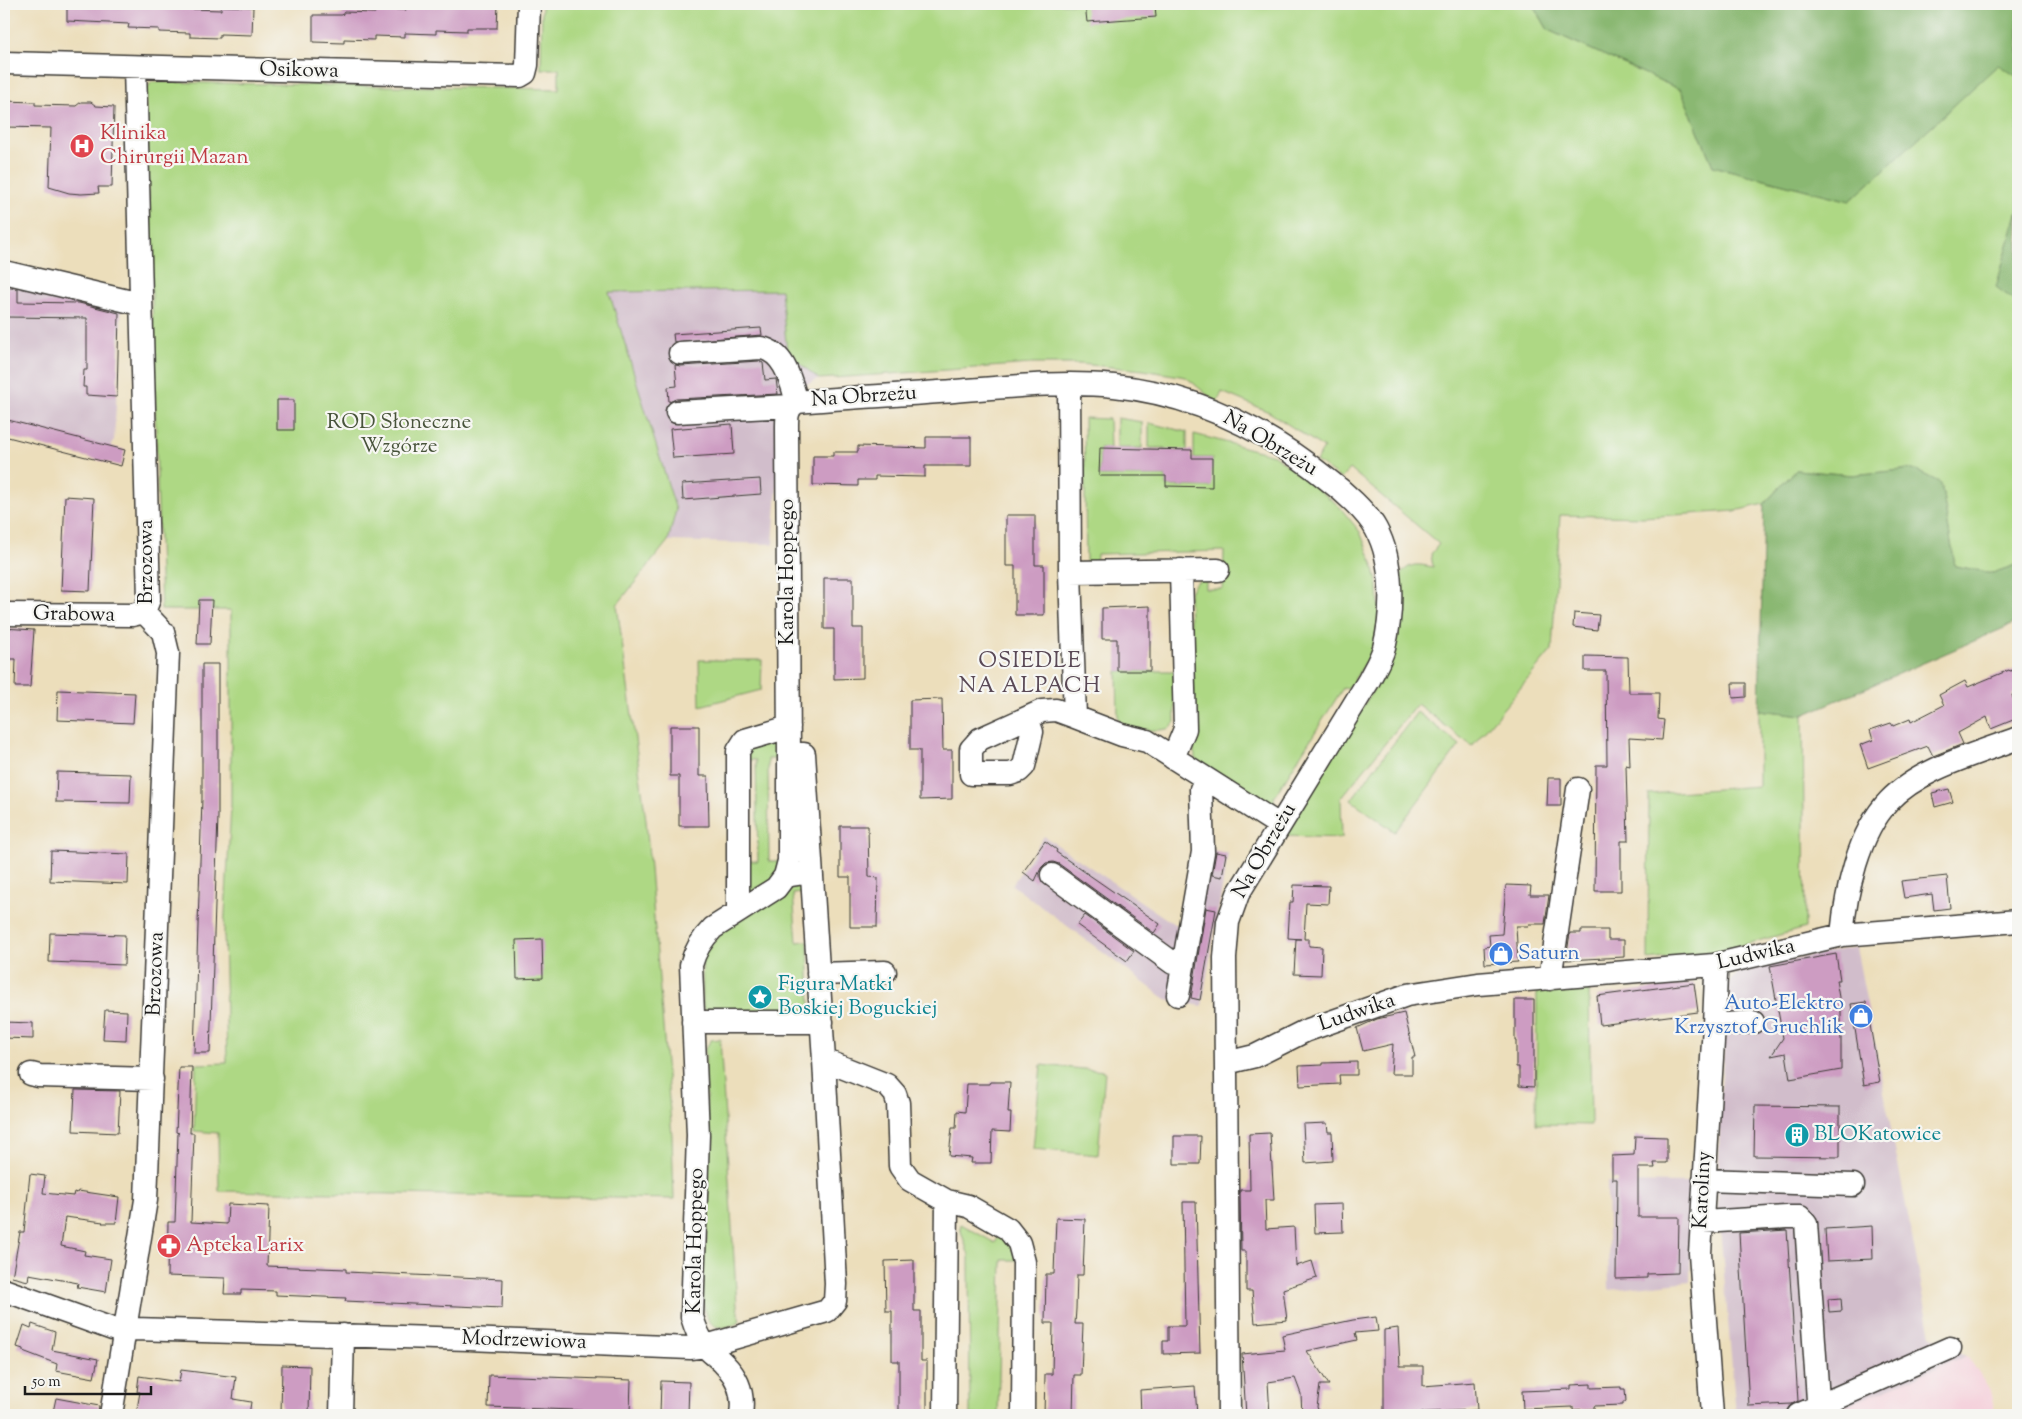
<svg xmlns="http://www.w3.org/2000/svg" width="2022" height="1419" viewBox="0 0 2022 1419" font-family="'Sorts Mill Goudy',serif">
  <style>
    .built { fill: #f5cfda }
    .industrial { fill: #d1bdcb }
    .green { fill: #aed884; stroke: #657a50 }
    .forest { fill: #8ab872; stroke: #536a47 }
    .building { fill: #cd9cc2 }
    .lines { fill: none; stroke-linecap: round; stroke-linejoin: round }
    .minor-casing { stroke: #3b3934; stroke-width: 25 }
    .minor { stroke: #fff; stroke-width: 22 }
    .labels { text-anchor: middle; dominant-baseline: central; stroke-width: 4.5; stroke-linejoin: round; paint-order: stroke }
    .street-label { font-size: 21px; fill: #1c1c1c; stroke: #f6f6f2 }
    .health-label { font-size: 21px; fill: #be3a42; stroke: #f6f6f2; text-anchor: start }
    .park-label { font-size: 21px; fill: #48543b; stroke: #f6f6f2 }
    .shop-label { font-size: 21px; fill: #366cbe; stroke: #f6f6f2; text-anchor: start }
    .culture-label { font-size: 21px; fill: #0d838f; stroke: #f6f6f2; text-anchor: start }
    .neighbourhood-label { font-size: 22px; letter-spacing: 1px; fill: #5a4956; stroke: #f6f6f2 }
  </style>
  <rect width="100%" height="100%" fill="#f6f6f2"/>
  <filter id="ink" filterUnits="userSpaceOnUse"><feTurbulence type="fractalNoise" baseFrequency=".02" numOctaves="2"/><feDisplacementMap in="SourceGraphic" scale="10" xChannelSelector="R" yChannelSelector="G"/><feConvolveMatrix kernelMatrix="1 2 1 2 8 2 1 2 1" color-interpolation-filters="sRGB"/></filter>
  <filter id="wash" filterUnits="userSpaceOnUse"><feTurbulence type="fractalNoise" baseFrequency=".0096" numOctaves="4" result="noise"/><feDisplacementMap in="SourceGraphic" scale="20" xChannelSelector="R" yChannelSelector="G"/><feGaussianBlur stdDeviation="1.12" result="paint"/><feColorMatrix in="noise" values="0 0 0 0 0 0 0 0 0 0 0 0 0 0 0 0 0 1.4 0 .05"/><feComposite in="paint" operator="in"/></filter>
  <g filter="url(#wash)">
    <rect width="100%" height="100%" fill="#ecdebb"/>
    <path class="built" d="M1967,1355L1990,1391L1996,1415H1824Z"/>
    <path class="industrial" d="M4,276L122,303L114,440L110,447L4,420Z
      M781,290L787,353L819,379L784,394L773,544L668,541L676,510L608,292Z
      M1044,836L1180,928L1196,847L1228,853L1202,1006L1167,1000L1012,885Z
      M1856,947L1931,1335L1967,1355L1824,1415H1736L1718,1203L1720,1103L1728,988L1731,980L1739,972L1760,965Z
      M1607,1182L1692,1183L1690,1281L1609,1290Z"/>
    <path class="green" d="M542,4H1533L1548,30L1681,90L1713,166L1850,201L1998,64L2018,77V210L1997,287L2018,303V564L1993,573L1955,566L1941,484L1913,469L1852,475L1796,470L1764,504L1735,511L1643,517L1560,515L1552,650L1472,746L1417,704L1341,798L1342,838L1284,836L1395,654L1399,577C1409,562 1416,564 1433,567L1431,554L1439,544L1350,469L1341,479L1316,461L1324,448L1269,412L1222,392L1217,403L1186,377L1143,370L1080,364H1031L819,379L787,353L781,290L609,292L676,510L668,541L617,605L646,820L672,1136L674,1199L219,1191L218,1133L194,1131L196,1064L227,1063L224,931L231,807V610H161L146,91L151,82L559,89V69H541Z
      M1084,418L1109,419L1110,448H1100L1099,476H1166V486L1211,487L1212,458H1194V434L1274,455L1338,505L1360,532L1373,564L1378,586L1379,617L1376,635L1368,659L1348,689L1343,688L1274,797V807H1269L1197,760L1194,753L1189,596C1192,585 1196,582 1206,577V589H1223L1224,551L1097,554L1096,565L1086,562Z
      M1117,418L1142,422V448H1117Z
      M1149,423L1187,432V450L1166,458L1165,448H1149Z
      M699,660H762L761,690L700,706Z
      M1117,671H1169L1174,672L1175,722C1172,726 1170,729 1166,729C1153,732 1123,730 1118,718Z
      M1759,710L1803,715L1805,928L1714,953L1648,960L1649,794L1759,786Z
      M1417,712L1460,745L1395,832L1351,800Z
      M778,740L781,759H768L769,861H782L774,880L750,892L745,887L744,861H758L756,760H744L745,749Z
      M797,885H801L804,893L793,894L797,942L808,941L810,1007L805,1011L709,1013L703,1008L702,957L721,932Z
      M1589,987L1591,1125L1536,1124L1537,990Z
      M720,1039L737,1306L740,1322C728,1328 714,1332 707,1317C697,1292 708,1242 708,1214C709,1159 706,1104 705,1049L711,1040Z
      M1041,1065L1105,1071L1098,1155L1033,1149Z
      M961,1224L995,1243L1001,1232L1019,1260H1002L998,1415H970L969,1256L960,1228Z"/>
    <path class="forest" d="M1533,4H2018V77L1998,65L1850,201L1713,166L1681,90L1548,30Z
      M2018,210V303L1996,287Z
      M1913,469L1941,483L1955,566L1993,573L2018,564V622L1803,715L1759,710L1764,504L1796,470L1852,475Z"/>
    <g id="blocks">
      <path class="building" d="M67,4H160L190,6V9L221,10V6L253,7L252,35L220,34V38L190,37V33L159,32V29L128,28L129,24L67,21Z
        M437,4H498L497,28H467V31L436,30V34L405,33V37L374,36V40L344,39V43L313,42V15H342L344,12L375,13V9L406,10V6L437,7Z
        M1085,4H1155L1156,17L1087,22Z
        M4,101L35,102V105L76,106L81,102H91L96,106L114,107L112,187H98L99,193L81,194L69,193L49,187L51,128L4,127Z
        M4,287L18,289V302L79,303L119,313L117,397L86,395V387H83L84,370H87V318L4,317Z
        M761,328L762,335L674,342L673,334Z
        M759,361L763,363L765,380L776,379L778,394L676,399L669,402L668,387L677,386L675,365L681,366Z
        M277,400H294V430H277Z
        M4,419L125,450L121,466L4,436Z
        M732,424L734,454L673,458L670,429Z
        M926,437H971V466H925V477L875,476V480H858V486L813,485V456H833V452H858V446L926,448Z
        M1100,448L1192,450V458H1212V487L1166,486V476H1099Z
        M760,479L761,494L683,500L682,484Z
        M65,496L94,498L90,591L61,590Z
        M1006,515H1035V565H1044V615H1015V566H1006Z
        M824,578H853V628H863V678L834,679V629H824Z
        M199,600H212L210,644H197Z
        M1150,606V671H1117V639H1102V608Z
        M1574,613L1599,615L1597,630L1573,627Z
        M4,628L34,630L30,687H15L16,659H4Z
        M1585,656L1628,657L1629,693H1659L1658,719L1664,720L1662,740L1629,738L1630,766L1626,765L1628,841H1621V891H1595L1596,765H1607L1606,671H1585Z
        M202,664H218V816L210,1053H194L202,798Z
        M2018,668V692L2012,695L2018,713V718L1991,729L1987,717L1958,733L1963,744L1933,756L1928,746L1868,768L1860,745L1873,740L1870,730L1891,723L1893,726L1910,719L1911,722L1944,705L1939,695L1965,681L1968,687L2009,670L2010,671Z
        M1732,683H1746V697L1733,698Z
        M58,690L135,693L133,723L57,720Z
        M942,699L943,750H952V799L920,800V750H910V700Z
        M670,726H699V776H708L709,826H679V776H670Z
        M57,772L131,774L130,803L56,802Z
        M1548,778H1561V806H1547Z
        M1949,789L1953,802L1935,807L1932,793Z
        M840,826H868L869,877L878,878L877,927H850V877H840Z
        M1045,841L1057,850L1056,852L1160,924L1154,933L1059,864L1053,862L1046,863L1041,868L1035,881L1023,872Z
        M51,851L129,854L128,884L50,881Z
        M1216,852L1226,854L1222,877L1212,875Z
        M1947,876L1950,908L1934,910L1932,894L1904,898L1901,881Z
        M1294,885L1329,886L1328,904L1306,903L1304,939H1309V946L1322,947L1321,975L1294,974L1296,939H1301L1288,938L1290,902H1293Z
        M1506,885L1531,886L1530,895H1549L1545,924H1529L1528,926H1516L1518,962L1485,964L1484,947L1490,946L1489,935L1502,934Z
        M1206,908L1216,910L1200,1000L1191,998Z
        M1085,915L1134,951L1127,961L1077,925Z
        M1581,930H1608V940H1624V957L1566,960L1570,933H1581Z
        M50,933L125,935L124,965L49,962Z
        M542,939L543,978L517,979L516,940Z
        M1836,954L1840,980H1836L1841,1009V1070L1790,1079L1786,1053L1771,1056L1783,1038L1770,966Z
        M1694,983L1698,1012L1600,1025L1597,996Z
        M1515,1000H1534V1087L1519,1086V1067H1516V1041H1515Z
        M1866,1002L1880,1082L1864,1085L1851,1004Z
        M105,1010L127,1011L126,1040L103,1039Z
        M1404,1013L1415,1057H1412V1074H1391L1393,1044L1363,1051L1357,1028L1377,1019Z
        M4,1022L33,1023V1039L4,1038Z
        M1357,1062V1075H1339L1340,1084L1300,1086L1299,1066L1323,1065V1063Z
        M179,1067H192L190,1133H194L191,1222L227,1224L228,1204L269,1206L267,1266L346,1269V1272L503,1279L502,1308L345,1301L346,1298L276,1295V1291L241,1290V1294H224L225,1278L167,1276L168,1222H175L178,1133H179L176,1132Z
        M991,1082H1010L1008,1113H1011L1010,1132L992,1131L991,1163H971L972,1158L949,1156L952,1128H956L957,1111L965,1112L967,1084H990Z
        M75,1090L120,1091L118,1133L73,1131Z
        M1755,1106L1840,1107V1157L1754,1156Z
        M1327,1123L1328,1132H1332L1333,1161L1305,1163L1303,1124Z
        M1270,1133L1274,1200H1265L1266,1229L1294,1227L1296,1266L1312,1261L1317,1278L1283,1289L1287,1320L1255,1323L1252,1291H1246V1251H1241L1240,1190H1250L1249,1134Z
        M1174,1136H1201L1200,1164H1174Z
        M1635,1136L1667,1137V1163H1654L1655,1168H1638V1217H1679L1678,1273L1647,1274V1278L1616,1279L1617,1179H1612V1156L1634,1155Z
        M30,1174L45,1176L43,1193L73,1196L74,1192L77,1193L78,1191L119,1197L116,1223H102L103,1222L65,1217L61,1246L85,1251L84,1255L111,1259L106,1292L77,1287L78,1283L29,1274L28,1281L12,1277L20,1232H24Z
        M1183,1202H1196L1200,1353L1163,1354V1341H1168V1326H1185Z
        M1342,1204L1343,1232L1315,1233L1314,1205Z
        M1056,1218L1085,1219L1083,1275H1077L1076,1309L1075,1324H1083L1081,1375H1074L1073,1415H1044L1045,1374H1052L1053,1323H1045L1046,1274H1054Z
        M1872,1226L1873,1259L1827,1261L1825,1229Z
        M1787,1230L1798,1401L1792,1404L1749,1406L1739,1233Z
        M914,1260V1311H921V1361H927V1415H899V1361H892V1311H886L885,1261Z
        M1841,1298L1842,1311L1829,1312L1828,1299Z
        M1376,1317L1378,1331L1355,1333L1357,1340L1307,1351L1329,1385H1320L1317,1407L1320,1415H1302L1301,1394L1295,1378L1268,1382L1270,1415H1246L1242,1354L1285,1350L1282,1335L1353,1320Z
        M32,1324L55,1332L52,1350L98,1359L94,1378L56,1371L57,1364L23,1351V1349L17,1347L24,1325L31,1328Z
        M1398,1328L1400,1366H1423V1386L1475,1382L1477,1410L1384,1414V1330Z
        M282,1365L310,1366L309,1415H281Z
        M181,1370L236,1377L233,1399L251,1402L249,1415L218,1412L217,1415H136L140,1392H137L139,1376L179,1382Z
        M489,1375L631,1380L630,1412L488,1407Z
        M661,1381L689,1382L688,1415H660Z
        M1591,1384V1388L1621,1387V1389H1625L1626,1402H1623V1405L1594,1406V1409L1573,1410V1407L1523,1409L1522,1391L1571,1389V1385Z
        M1195,1386L1197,1415H1141L1140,1390Z
        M56,1398L99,1406L98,1415H69L53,1412Z"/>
    </g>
  </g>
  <g filter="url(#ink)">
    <use href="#blocks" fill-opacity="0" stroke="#3b3934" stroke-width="1"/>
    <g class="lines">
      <defs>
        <path id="minor" d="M4,63L520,76L525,73L527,65L529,4
          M135,67L149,599L144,612
          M4,272L140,304
          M680,353L761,348C785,352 791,382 797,402
          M1069,385L1070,572L1075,717L1122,735L1147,741L1279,825
          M677,412L791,406
          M1070,572L1218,570
          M4,614L132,615L144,612
          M1027,718L1032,732L1024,766L1019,771L1010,774H971V749L980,739L1042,711L1056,710L1075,717
          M1173,758L1185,729L1181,570
          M1052,875L1173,963L1183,965
          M785,876L789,861V754
          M738,912V751L745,740L789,727
          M1842,935C1846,892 1858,833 1889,801C1920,768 1977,754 2018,738
          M818,974L885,972
          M1550,979L1578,789
          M1178,995L1203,852L1201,789L1207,780
          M693,1022H822
          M1714,1025L1753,1022
          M1226,1063L1255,1056L1305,1031L1407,995L1478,984L1714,965L1842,935L2018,921
          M31,1074L39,1076L152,1079
          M1704,1180L1853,1185
          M1702,1222L1787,1217H1800L1806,1223L1818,1400L1820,1405
          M4,1290L118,1331L134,1329L469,1339L690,1348L706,1346L827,1311L835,1301L836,1284L824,1060
          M111,1415L146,1200L168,653L163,632L144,612
          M341,1415L343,1335
          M741,1415C744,1396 739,1379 725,1365C719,1358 711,1353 705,1346C699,1337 695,1327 692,1317L698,1135L691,965C695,950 702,939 713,928L776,888L785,876L811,872
          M945,1415L947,1201
          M1023,1415L1024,1262L1019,1243L1008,1229L968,1206L947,1201L910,1180L900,1166L898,1103L895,1094L887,1085L824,1060L804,754H789L787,430C787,418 786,409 797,402C849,397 902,395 954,391C1007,387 1061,381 1114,386C1194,394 1265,429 1327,479C1343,491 1367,512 1376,529C1394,562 1393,613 1384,648C1381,659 1374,670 1369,680L1238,894L1228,922L1225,958L1229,1415
          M1712,1415L1700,1253L1714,1025L1716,975L1714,965
          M1798,1415L1950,1348"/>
      </defs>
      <use href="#minor" class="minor-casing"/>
      <use href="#minor" class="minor"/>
    </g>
  </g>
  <defs>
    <symbol id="hospital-disc" viewBox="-11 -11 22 22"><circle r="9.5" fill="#e0444e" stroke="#f6f6f2"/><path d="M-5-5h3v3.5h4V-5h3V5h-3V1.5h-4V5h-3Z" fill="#fff"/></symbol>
    <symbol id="shop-disc" viewBox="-11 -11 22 22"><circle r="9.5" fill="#3f7fe0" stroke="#f6f6f2"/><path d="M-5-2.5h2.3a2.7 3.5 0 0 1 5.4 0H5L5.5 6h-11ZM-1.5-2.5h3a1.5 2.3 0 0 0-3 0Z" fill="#fff"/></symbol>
    <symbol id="sight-disc" viewBox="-11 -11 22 22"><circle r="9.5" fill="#0f9aa8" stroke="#f6f6f2"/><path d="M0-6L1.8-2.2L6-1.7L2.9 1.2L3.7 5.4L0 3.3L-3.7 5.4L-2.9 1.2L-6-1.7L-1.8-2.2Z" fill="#fff"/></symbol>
    <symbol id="building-disc" viewBox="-11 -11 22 22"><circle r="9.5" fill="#0f9aa8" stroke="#f6f6f2"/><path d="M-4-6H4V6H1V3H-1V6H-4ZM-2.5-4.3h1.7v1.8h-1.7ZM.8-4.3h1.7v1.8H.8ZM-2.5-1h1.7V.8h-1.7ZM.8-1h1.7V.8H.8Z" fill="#fff"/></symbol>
    <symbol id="pharmacy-disc" viewBox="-11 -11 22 22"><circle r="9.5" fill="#e0444e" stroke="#f6f6f2"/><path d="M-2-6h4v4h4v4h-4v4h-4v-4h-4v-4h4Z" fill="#fff"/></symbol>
  </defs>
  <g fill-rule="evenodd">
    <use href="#hospital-disc" x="68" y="132" width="28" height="28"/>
    <use href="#shop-disc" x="1487" y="940" width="28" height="28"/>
    <use href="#sight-disc" x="746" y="983" width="28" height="28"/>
    <use href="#shop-disc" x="1847" y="1002" width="28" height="28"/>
    <use href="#building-disc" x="1783" y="1121" width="28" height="28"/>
    <use href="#pharmacy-disc" x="155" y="1232" width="28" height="28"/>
  </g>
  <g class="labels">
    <g class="street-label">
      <text transform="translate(299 71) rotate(1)">Osikowa</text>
      <text transform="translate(864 397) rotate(-4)">Na Obrzeżu</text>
      <text transform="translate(1270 444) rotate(31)">Na Obrzeżu</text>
      <text transform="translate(147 562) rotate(-90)">Brzozowa</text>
      <text transform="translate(788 572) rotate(-90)">Karola Hoppego</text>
      <text transform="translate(74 615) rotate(1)">Grabowa</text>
      <text transform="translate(1265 851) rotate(-60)">Na Obrzeżu</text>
      <text transform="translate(1756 955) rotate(-13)">Ludwika</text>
      <text transform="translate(156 974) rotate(-88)">Brzozowa</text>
      <text transform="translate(1357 1013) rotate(-19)">Ludwika</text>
      <text transform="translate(1703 1190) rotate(-87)">Karoliny</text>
      <text transform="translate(696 1241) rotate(-89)">Karola Hoppego</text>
      <text transform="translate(524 1341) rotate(2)">Modrzewiowa</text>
    </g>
    <g class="health-label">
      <text x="100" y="134">Klinika<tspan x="100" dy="24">Chirurgii Mazan</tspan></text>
      <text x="186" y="1246">Apteka Larix</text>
    </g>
    <g class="park-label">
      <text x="399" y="423">ROD Słoneczne<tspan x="399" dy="24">Wzgórze</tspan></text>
    </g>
    <g class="shop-label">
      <text x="1518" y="954">Saturn</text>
      <text x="1844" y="1004" text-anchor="end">Auto-Elektro<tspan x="1844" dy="24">Krzysztof Gruchlik</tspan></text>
    </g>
    <g class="culture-label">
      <text x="778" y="985">Figura Matki<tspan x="778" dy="24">Boskiej Boguckiej</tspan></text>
      <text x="1814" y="1135">BLOKatowice</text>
    </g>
    <g class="neighbourhood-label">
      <text x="1030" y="662">OSIEDLE<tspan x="1030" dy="25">NA ALPACH</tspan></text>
    </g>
  </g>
  <rect width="2022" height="1419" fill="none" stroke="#f6f6f2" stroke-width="20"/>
  <path d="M25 1386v8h126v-8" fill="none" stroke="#1c1c1c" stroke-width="2.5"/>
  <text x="32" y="1386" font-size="15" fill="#1c1c1c" stroke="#f6f6f2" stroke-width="4" paint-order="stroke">50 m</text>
</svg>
